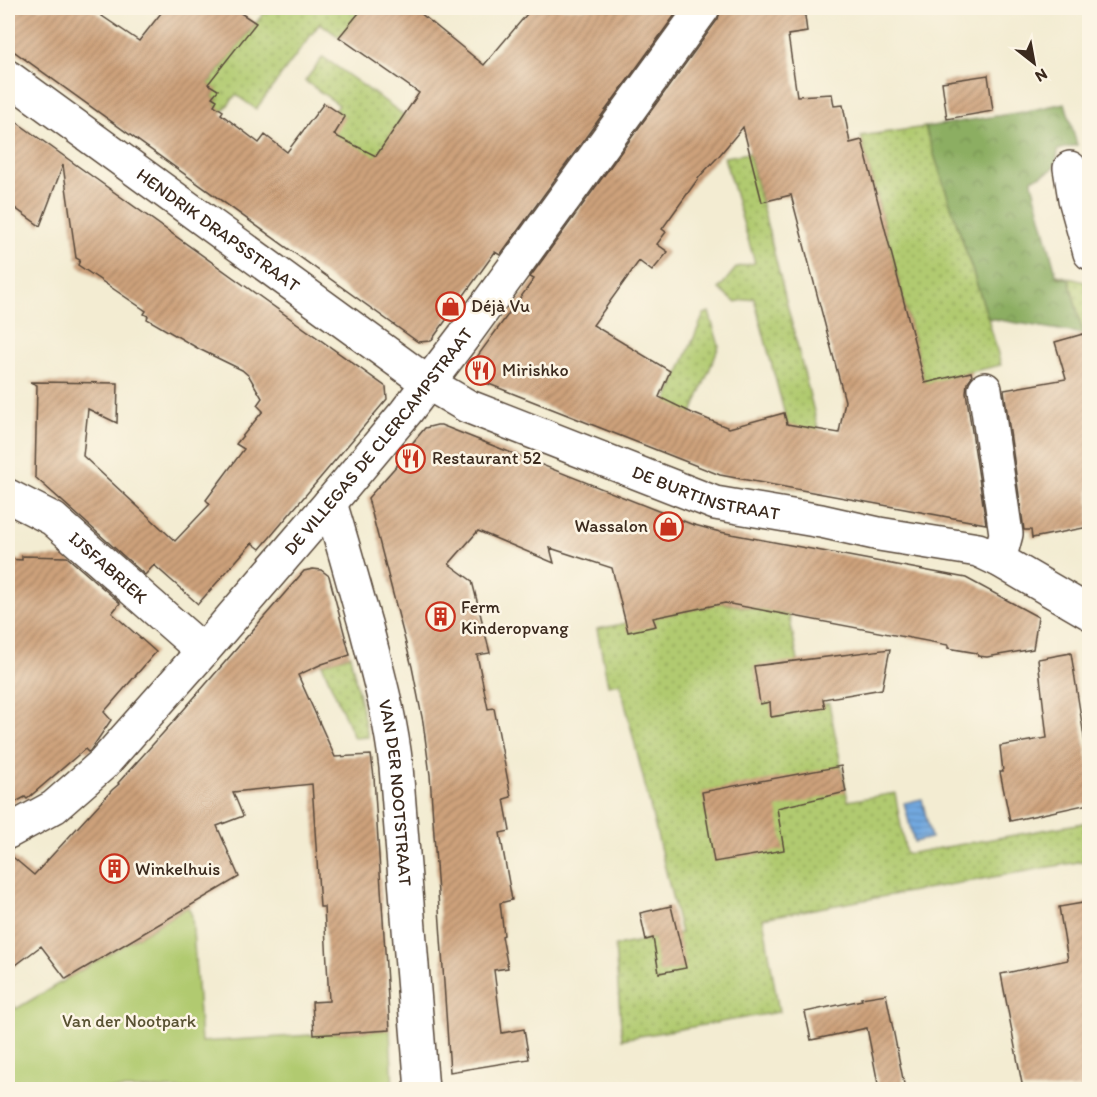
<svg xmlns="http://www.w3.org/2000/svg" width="1097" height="1097" viewBox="0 0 1097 1097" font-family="Itim,sans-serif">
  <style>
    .grass { fill: url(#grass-dots); stroke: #767a46; stroke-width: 1.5 }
    .forest { fill: url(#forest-crowns); stroke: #646c40; stroke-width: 1.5 }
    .park { fill: #b1ca6f; stroke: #767a46; stroke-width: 1.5 }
    .water { fill: url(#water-rules); stroke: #566a7f; stroke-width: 1.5 }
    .building { fill: url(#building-hatch); fill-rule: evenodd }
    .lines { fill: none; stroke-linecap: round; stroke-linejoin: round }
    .street-casing { stroke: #574739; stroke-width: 36 }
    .street { stroke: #fff; stroke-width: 33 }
    .labels { text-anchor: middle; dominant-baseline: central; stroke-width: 5; stroke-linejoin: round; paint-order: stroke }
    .street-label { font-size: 18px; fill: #3b2a1e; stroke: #fcf5e5 }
    .poi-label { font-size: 18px; fill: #3b2a1e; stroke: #fcf5e5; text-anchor: start }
    .park-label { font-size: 18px; fill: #585232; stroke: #fcf5e5 }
  </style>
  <defs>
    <pattern id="grass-dots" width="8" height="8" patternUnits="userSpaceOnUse" patternTransform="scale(1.5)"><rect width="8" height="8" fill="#b1ca6f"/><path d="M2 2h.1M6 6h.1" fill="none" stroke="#91a45b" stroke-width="1.8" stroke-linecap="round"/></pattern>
    <pattern id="forest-crowns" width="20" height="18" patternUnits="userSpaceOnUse" patternTransform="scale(1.5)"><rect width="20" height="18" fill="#8cae62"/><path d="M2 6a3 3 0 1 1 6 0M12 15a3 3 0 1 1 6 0" fill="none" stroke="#748e50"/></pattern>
    <pattern id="water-rules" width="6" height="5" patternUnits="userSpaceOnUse" patternTransform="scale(1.5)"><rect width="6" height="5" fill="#72a9e0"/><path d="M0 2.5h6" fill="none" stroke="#5f8ab5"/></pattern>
    <pattern id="building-hatch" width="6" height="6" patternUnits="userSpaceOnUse" patternTransform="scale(1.5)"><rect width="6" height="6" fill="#cea27b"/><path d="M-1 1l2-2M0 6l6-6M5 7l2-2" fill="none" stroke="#a88464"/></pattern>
  </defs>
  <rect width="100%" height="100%" fill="#fcf5e5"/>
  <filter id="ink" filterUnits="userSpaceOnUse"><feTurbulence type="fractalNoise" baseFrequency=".0167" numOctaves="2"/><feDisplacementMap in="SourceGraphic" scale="12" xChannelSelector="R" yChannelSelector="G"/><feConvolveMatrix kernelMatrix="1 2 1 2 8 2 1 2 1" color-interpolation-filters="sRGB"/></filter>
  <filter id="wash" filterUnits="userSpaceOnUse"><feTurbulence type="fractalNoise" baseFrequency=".008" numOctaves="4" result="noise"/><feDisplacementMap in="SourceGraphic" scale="24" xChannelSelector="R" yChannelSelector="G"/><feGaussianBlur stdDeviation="1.35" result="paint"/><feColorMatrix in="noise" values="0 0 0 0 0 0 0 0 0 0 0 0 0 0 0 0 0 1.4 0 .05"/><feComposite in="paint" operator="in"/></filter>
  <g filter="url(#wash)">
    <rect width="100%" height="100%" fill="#f3ecd2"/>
    <path class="grass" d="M268,8H363L339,37L320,23L256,109L236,95L223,111L214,105L217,100L212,97L217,90L208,84Z
      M323,57L404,115L372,163L324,128L339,105L305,81Z
      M925,127L988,318L1001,365L948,377L957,430L939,437L861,136Z
      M749,153L818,428L803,490L784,487L793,445L754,298L735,302L719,289L737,267L755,263L724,157Z
      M1058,275L1085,282L1089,298V357L1069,279L1058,277Z
      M709,312L719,346L692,413L660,417L704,314Z
      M710,601L789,615L807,707L829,703L848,801L895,793L906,854L1089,822V860L763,918L779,1012L622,1039L615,946L681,933L620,683L608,685L597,629L711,606Z
      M350,655L368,737L354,738L322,664Z"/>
    <path class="forest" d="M1065,103L1077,145L1058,150C1057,171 1050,172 1032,179V183L1057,277L1069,279L1083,334L988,318L925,127L1023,112Z"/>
    <path class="park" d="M188,907L192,916L201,1042L390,1030L393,1089H8V995L16,1009Z"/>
    <path class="water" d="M922,799L931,838L914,842L904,803Z"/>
    <g id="blocks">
      <path class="building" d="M8,8H90L139,41L165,8H233L256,23L208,84L218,90L212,97L217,100L214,105L223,111L221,114L259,143L265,135L287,152L324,103L345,117L334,135L376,156L419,93L339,37L363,8H414L484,65L532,8H680L500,255L495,252L431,341L418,342L8,47Z
        M721,8H804L807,32L788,35L797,96L832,94L834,106L843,105L850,143L862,140L925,383L971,372L972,376L967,383L966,392L986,524L720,475L476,379L471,365L534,279L530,277L718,19ZM743,127L762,202L791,195L845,401L839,433L787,424L784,413L729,428L692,413L659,397L670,371L593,325L639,261L652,271L668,252L657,244L666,232L662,229L700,176L718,157Z
        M988,75L993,111L947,119L942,82Z
        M8,116L386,387L387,399L260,549L252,543L198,604L154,565L145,575L35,477L37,385L30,382L118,383L117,423L88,409L83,456L175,541L210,504L206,500L244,449L236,444L263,411L257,405L262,398L249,376L242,370L199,349L147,319L148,316L144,314L146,311L78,265L80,260L76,258L63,165L40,226L8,203Z
        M1083,334L1089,358V527L1032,538L1031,530H1024L1004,390L1066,379L1055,342Z
        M437,425H441L691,524L720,532L966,578L1038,617L1033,649L987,657L978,656L977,653L948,648V645L725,603L653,618L656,626L628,632L612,568L550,548L554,563L478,531L449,564L472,581L490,653L477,655L488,709L494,708L511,797L504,799L510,831L500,833L512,900L500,903L504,935L502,936L508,968L494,970L502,1033L524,1029L529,1059L450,1072L430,775L423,722L412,667L368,498L406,455L404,453L425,428Z
        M22,556L67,557L120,603L112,613L156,652L104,712L111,720L90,751L88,752L85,749L27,799L25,797L8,806V559L22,560Z
        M313,569L321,570L329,576L350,655L322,664L298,675L335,757L371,755L374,777L390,1030L314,1035L312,1002L329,1001L324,907H320L312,784L233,792L243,816L217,826L239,877L66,979L41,946L8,971V853L34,875L112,790L119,784L118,783L173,722L304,571Z
        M890,649L882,689L823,699L825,708L771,717L770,702L760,704L754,666Z
        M1071,653L1089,769V804L1010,821L1000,772H1003L1000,746L1047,738L1038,659Z
        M841,766L846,792L777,808L784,850L714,862L702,792Z
        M1089,902V1089H1023L1001,974L1068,960L1059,907Z
        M671,906L686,968L659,973L653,938L646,940L640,913Z
        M886,994L905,1089H879L867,1028L811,1040L805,1012L862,1000L861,998Z"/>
    </g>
  </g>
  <g filter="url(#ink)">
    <use href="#blocks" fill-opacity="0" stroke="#574739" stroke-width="1.5"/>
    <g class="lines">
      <defs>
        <g id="street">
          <path id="s1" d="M8,77L428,383L467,406L715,503L821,521L879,534L978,550L999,560L1090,613"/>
          <path d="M1070,168L1075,199L1090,253"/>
          <path d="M985,389L1006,534L999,560"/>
          <path id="s2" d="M8,496L53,519L203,651"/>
          <path id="s3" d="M330,503C343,544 354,586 366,627C378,674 391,719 396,767L422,1090"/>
          <path id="s4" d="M8,832L54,807L103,764L203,651L330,503L406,412L464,336L703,8"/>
        </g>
      </defs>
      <use href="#street" class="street-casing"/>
      <use href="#street" class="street"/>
    </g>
  </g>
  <defs>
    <symbol id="shop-ring" viewBox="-11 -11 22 22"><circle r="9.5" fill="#fcf5e5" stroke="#c8321e" stroke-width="1.5"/><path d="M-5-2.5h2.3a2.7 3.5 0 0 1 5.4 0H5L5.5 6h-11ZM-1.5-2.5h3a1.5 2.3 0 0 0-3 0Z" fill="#c8321e"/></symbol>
    <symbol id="restaurant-ring" viewBox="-11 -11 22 22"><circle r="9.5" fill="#fcf5e5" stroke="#c8321e" stroke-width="1.5"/><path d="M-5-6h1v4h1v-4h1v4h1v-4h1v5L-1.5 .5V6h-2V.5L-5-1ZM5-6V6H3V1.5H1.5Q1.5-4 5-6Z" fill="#c8321e"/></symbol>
    <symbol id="building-ring" viewBox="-11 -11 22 22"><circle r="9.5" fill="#fcf5e5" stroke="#c8321e" stroke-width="1.5"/><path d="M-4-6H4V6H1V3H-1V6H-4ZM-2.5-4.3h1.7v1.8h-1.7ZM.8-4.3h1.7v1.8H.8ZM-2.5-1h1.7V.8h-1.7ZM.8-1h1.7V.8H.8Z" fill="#c8321e"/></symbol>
  </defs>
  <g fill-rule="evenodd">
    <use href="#shop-ring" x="434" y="290" width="33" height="33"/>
    <use href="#restaurant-ring" x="464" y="354" width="33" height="33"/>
    <use href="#restaurant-ring" x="394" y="442" width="33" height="33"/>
    <use href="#shop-ring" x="652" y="510" width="33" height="33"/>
    <use href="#building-ring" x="424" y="600" width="33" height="33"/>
    <use href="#building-ring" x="98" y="852" width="33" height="33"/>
  </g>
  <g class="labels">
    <g class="street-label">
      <text stroke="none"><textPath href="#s1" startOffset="260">HENDRIK DRAPSSTRAAT</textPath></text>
      <text stroke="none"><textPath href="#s4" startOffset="542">DE VILLEGAS DE CLERCAMPSTRAAT</textPath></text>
      <text stroke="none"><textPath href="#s1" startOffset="820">DE BURTINSTRAAT</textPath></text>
      <text stroke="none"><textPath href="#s2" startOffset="124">IJSFABRIEK</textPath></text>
      <text stroke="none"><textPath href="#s3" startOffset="298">VAN DER NOOTSTRAAT</textPath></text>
    </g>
    <g class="poi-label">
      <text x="471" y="306">Déjà Vu</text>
      <text x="502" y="370">Mirishko</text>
      <text x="432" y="458">Restaurant 52</text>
      <text x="648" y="526" text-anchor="end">Wassalon</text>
      <text x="461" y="607">Ferm<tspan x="461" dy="21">Kinderopvang</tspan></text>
      <text x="135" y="869">Winkelhuis</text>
    </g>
    <g class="park-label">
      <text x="129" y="1021">Van der Nootpark</text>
    </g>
  </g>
  <rect width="1097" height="1097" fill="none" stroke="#fcf5e5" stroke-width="30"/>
  <g transform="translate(1034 63) rotate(149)" stroke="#fcf5e5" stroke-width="4.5" paint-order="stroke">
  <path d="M0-4.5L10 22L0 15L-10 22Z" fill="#3b2a1e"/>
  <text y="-9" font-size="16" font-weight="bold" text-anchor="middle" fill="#3b2a1e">N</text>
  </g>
</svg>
